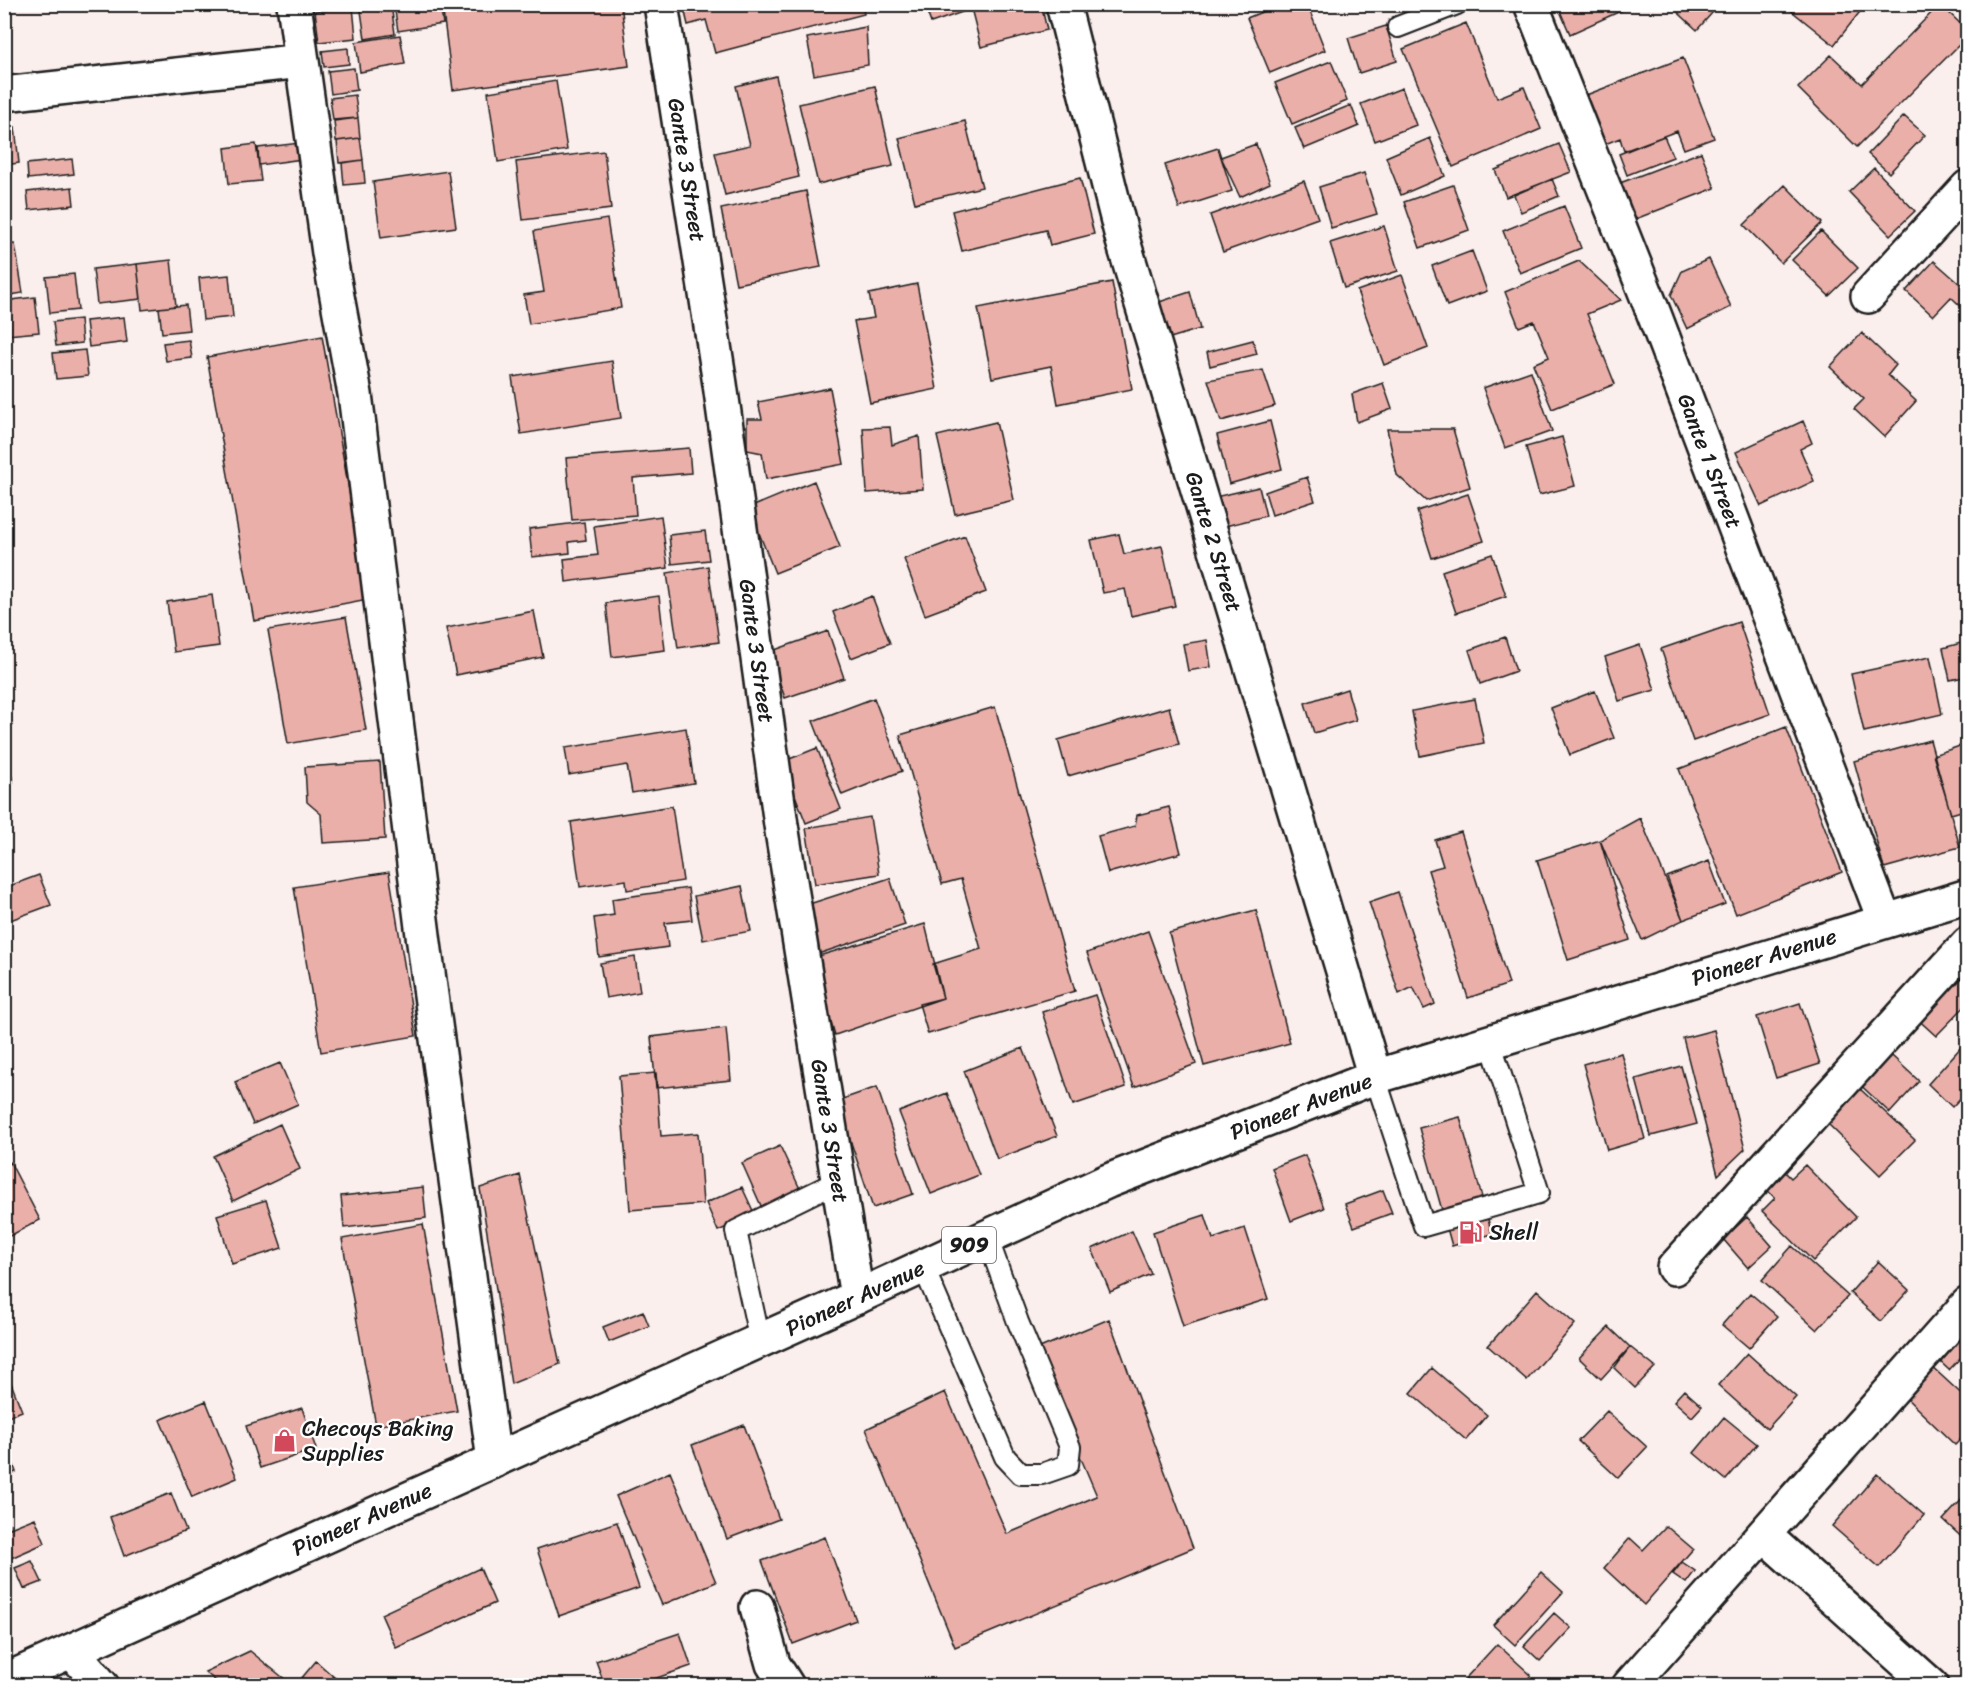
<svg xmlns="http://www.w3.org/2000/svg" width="1972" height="1690" viewBox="0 0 1972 1690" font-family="Sriracha,sans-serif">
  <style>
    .building { fill: #eaafa9; stroke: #1c1c1c; stroke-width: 1.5 }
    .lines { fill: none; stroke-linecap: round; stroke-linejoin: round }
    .lane-casing { stroke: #1c1c1c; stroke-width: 24 }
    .street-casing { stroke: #1c1c1c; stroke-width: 38 }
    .highway-casing { stroke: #1c1c1c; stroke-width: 38 }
    .lane { stroke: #fff; stroke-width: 20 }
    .street { stroke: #fff; stroke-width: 33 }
    .highway { stroke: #fff; stroke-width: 33 }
    .labels { text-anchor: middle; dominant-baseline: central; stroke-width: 4.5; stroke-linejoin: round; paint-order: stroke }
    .shield { fill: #fff; stroke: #606060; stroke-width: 1.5 }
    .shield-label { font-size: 21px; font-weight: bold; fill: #1c1c1c }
    .street-label { font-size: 22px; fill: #1c1c1c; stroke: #fff }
    .poi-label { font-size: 22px; fill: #1c1c1c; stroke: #fff; text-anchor: start }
  </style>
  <rect width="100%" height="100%" fill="#fbefee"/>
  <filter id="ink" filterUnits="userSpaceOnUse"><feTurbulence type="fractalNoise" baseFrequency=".0167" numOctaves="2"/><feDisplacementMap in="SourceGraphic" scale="12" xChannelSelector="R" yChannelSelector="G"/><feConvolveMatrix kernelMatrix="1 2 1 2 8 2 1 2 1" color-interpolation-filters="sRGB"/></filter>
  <g filter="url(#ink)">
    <path class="building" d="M360,4H391L395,34L365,39Z
      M394,4H440L443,24L398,31Z
      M442,4H621L629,66L453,90Z
      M683,4H862L864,14L715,53L706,20L688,25Z
      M924,4H985L931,23Z
      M999,4H1041L1047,30L981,47L972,12Z
      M1262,4H1277L1264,10Z
      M1281,4H1307L1325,50L1270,73L1247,18Z
      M1557,4H1636L1570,34Z
      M1669,4H1720L1697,30Z
      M1783,4H1866L1834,45Z
      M1940,4L1968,31V36L1857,147L1798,88L1831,55L1862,84Z
      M353,7L356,38L319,42L315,11Z
      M1466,23L1497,98L1524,87L1541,129L1453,167L1403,49Z
      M1386,26L1397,61L1359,73L1348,38Z
      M866,27L868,65L814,75L807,38Z
      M400,35L405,64L360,72L356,42Z
      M348,48L349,64L324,67L322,51Z
      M1683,58L1714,138L1684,149L1677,131L1624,151L1620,138L1600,146L1581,97Z
      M1331,61L1347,101L1292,124L1275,83Z
      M354,68L357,90L331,94L328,71Z
      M776,76L799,177L725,195L715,153L750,145L736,86Z
      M556,81L567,150L498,162L488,92Z
      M875,86L893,166L818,184L799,104Z
      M1402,88L1416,125L1375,141L1361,104Z
      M355,95L358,118L333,120L330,98Z
      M1351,105L1359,126L1304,149L1295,128Z
      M1904,116L1925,135L1889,173L1868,154Z
      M358,118L360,138L336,141L334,121Z
      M965,121L982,187L915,203L899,138Z
      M15,127L19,163L4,165V129Z
      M1664,136L1673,157L1627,175L1619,154Z
      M360,138L363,160L339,163L337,141Z
      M1430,138L1445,176L1401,195L1386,157Z
      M300,143L302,159L259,165L258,148Z
      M256,144L261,181L229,184L225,148Z
      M1256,144L1270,183L1240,197L1221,157Z
      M1559,144L1571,172L1506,197L1495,170Z
      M1218,148L1232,191L1179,208L1165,165Z
      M604,151L611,209L523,220L516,162Z
      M1701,152L1715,188L1633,220L1620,183Z
      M72,159L74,174L28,179L27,164Z
      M363,160L365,183L344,185L342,163Z
      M1874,168L1915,211L1890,235L1849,192Z
      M448,171L456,227L381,238L373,182Z
      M1364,173L1377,214L1331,228L1319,187Z
      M1080,178L1094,234L1050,245L1046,230L962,251L952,211Z
      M1552,179L1559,196L1521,212L1514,195Z
      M1304,181L1318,218L1223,252L1210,215Z
      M1453,185L1469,230L1420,248L1404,202Z
      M1785,185L1822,223L1781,263L1744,225Z
      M72,187L74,205L29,210L27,192Z
      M806,191L821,267L736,284L721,209Z
      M1564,206L1581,248L1520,273L1503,231Z
      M607,219L621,308L529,324L524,295L544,292L534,231Z
      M1384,226L1398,271L1344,288L1330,243Z
      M1821,231L1858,268L1829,296L1792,260Z
      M15,244L23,293L4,296V245Z
      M1472,251L1487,291L1447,306L1432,266Z
      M1709,259L1731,307L1687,329L1671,295L1682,271Z
      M171,260L176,306L142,310L137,264Z
      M1579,261L1621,300L1587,314L1615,384L1552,409L1533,364L1549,357L1534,321L1519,327L1505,292Z
      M1934,261L1968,291V313L1951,297L1933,316L1906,291Z
      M137,264L141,299L97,304L93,269Z
      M74,274L78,310L50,313L46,277Z
      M229,275L233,317L203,320L199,278Z
      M1402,275L1428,348L1384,365L1357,291Z
      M1112,282L1132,389L1058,404L1051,366L992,378L978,308Z
      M917,284L937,389L870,403L854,321L874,318L869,294Z
      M1190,292L1200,329L1167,339L1156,303Z
      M35,297L39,332L7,335L4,301Z
      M186,305L189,330L162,333L159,308Z
      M124,317L127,342L89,347L86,321Z
      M80,319L82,343L56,346L53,322Z
      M1862,333L1896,365L1888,375L1916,401L1884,437L1854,409L1864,399L1830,367Z
      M322,336L368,599L254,621L207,357Z
      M189,340L192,358L166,361L163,343Z
      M1253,340L1257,354L1210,366L1207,352Z
      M85,350L88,376L56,379L53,353Z
      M612,361L621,418L521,434L512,377Z
      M1263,370L1275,406L1221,421L1208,380Z
      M1531,371L1552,431L1505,448L1483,388Z
      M1383,383L1392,409L1357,422L1352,394Z
      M830,388L844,464L766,479L762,453L747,450V419H762L758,402Z
      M1270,421L1282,469L1229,484L1217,435Z
      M1803,421L1812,443L1800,449L1814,481L1761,506L1736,452Z
      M996,422L1014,500L955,514L937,436Z
      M890,427L892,445L919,436L923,489L867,493L863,428Z
      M1387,429H1453L1470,487L1426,501L1397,475Z
      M1562,437L1575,486L1539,495L1526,447Z
      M689,448L691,473L633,478L636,515L572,520L566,458Z
      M1307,477L1315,501L1272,515L1265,492Z
      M814,481L840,547L775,573L749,508Z
      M1259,487L1266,516L1221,527L1215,497Z
      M1468,494L1484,541L1432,558L1417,511Z
      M661,516L668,568L566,582L564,559L598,555L594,526Z
      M584,522L586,540L569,542L570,553L532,557L529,529Z
      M705,531L709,560L672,564L669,535Z
      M1119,534L1124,554L1162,546L1175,606L1131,616L1125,589L1103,593L1091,540Z
      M965,536L986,592L925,615L904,559Z
      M1492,554L1506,596L1456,613L1442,571Z
      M708,566L719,642L678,648L667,573Z
      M212,595L219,646L174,652L167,602Z
      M659,596L665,650L612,657L606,603Z
      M872,596L890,643L851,658L833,612Z
      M534,611L543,657L456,675L446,628Z
      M346,617L366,730L288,744L268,630Z
      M1739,622L1770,714L1693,741L1661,649Z
      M828,631L844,678L785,698L769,652Z
      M1505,637L1516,671L1480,684L1469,650Z
      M1207,640L1211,667L1188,671L1183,644Z
      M1968,641V676L1950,680L1943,648Z
      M1640,645L1655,690L1619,701L1605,657Z
      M1930,657L1942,714L1864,732L1851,674Z
      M1347,689L1356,720L1314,733L1305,703Z
      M1595,691L1614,738L1570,755L1551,708Z
      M874,698L902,771L842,795L813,721Z
      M1475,699L1484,743L1420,756L1412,711Z
      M995,707L1075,991L928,1034L919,1004L943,998L933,964L981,949L961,879L942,884L900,735Z
      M1169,707L1179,744L1068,776L1058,740Z
      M1786,727L1842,872L1736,914L1679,769Z
      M686,728L694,783L632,793L627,765L569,775L565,748Z
      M1930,740L1960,847L1884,868L1854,761Z
      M4,744L13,782L4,783Z
      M1960,746L1968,770V809L1951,814L1933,755Z
      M817,748L841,809L806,823L782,762Z
      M380,762L385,839L323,843L321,814L307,802L305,767Z
      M672,806L683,881L627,890L626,880L580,887L571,822Z
      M1169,807L1181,853L1108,873L1098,836L1135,826L1137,815Z
      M870,817L879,874L815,884L806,828Z
      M1640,818L1683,920L1642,940L1600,840Z
      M1461,832L1509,984L1468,998L1428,870L1443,866L1435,840Z
      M1600,840L1630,940L1568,960L1537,860Z
      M1709,861L1725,904L1683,920L1667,877Z
      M389,872L416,1036L321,1052L294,887Z
      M39,875L51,905L5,922L4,888Z
      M890,878L905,925L818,954L803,906Z
      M742,886L751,931L703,940L694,896Z
      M688,888L692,920L665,923L668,947L599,957L594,918L614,915L612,899Z
      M1398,892L1435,1004L1424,1009L1413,987L1399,994L1369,902Z
      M1256,910L1290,1043L1204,1066L1169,933Z
      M925,924L943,998L835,1035L812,958Z
      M1148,931L1196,1064L1134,1087L1087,953Z
      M635,957L640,992L606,998L600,963Z
      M1958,967L1968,975V1003L1936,1036L1913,1015Z
      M1095,995L1126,1087L1073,1105L1042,1012Z
      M1800,1003L1820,1064L1776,1078L1757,1017Z
      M726,1028L731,1080L656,1088L651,1037Z
      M1714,1030L1745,1149L1718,1175L1683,1038Z
      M1880,1045L1919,1081L1890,1113L1851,1076Z
      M1963,1045L1968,1048V1090L1952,1107L1928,1084Z
      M1023,1048L1057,1136L997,1159L964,1071Z
      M1621,1053L1645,1139L1607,1150L1583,1064Z
      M280,1063L298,1104L253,1124L235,1082Z
      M1681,1066L1697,1124L1651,1136L1636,1079Z
      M656,1073L661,1136L698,1133L703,1204L630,1210L619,1076Z
      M877,1087L913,1194L873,1208L837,1101Z
      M1859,1088L1915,1140L1880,1175L1826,1122Z
      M947,1093L979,1175L931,1194L899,1112Z
      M1460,1117L1492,1234L1452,1246L1419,1128Z
      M280,1124L300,1169L233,1201L213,1156Z
      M780,1146L801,1191L762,1208L742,1163Z
      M1305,1155L1324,1208L1291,1221L1272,1168Z
      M10,1162L40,1220L4,1239V1165Z
      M1805,1165L1856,1217L1813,1261L1762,1211L1775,1198L1766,1189L1784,1171L1791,1178Z
      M520,1175L560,1364L511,1384L480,1188Z
      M423,1187L426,1218L344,1228L341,1196Z
      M742,1187L755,1215L718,1231L706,1203Z
      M1383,1190L1392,1213L1354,1227L1345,1204Z
      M266,1200L282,1248L232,1264L217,1215Z
      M1205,1215L1213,1239L1245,1228L1268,1299L1183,1326L1153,1232Z
      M1747,1217L1772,1246L1748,1268L1723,1239Z
      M423,1224L457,1411L376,1426L342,1239Z
      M1132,1231L1151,1274L1110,1292L1092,1249Z
      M1792,1246L1848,1296L1817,1330L1762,1280Z
      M1878,1261L1909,1290L1881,1321L1850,1293Z
      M1537,1290L1575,1324L1527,1380L1488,1346Z
      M1750,1293L1777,1316L1749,1348L1722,1325Z
      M643,1311L649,1326L609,1342L603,1327Z
      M1109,1319L1193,1548L955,1647L866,1429L945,1392L1007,1534L1097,1496L1035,1350Z
      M1609,1327L1630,1347L1601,1379L1579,1358Z
      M1958,1330L1968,1339V1350L1949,1370L1933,1355Z
      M1630,1347L1655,1367L1635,1388L1614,1368Z
      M1747,1353L1796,1397L1767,1429L1718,1385Z
      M4,1365L22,1411L4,1418Z
      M1930,1365L1968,1400V1432L1955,1445L1902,1394Z
      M1432,1368L1487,1415L1466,1440L1411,1393Z
      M1684,1390L1702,1406L1692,1417L1674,1401Z
      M206,1401L237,1478L192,1497L160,1420Z
      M302,1408L316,1449L260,1468L246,1426Z
      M1607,1411L1647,1447L1618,1478L1578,1441Z
      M1724,1417L1757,1444L1726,1480L1694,1453Z
      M744,1425L779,1519L727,1539L692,1445Z
      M4,1438L16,1472L4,1476Z
      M670,1472L716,1582L662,1605L616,1496Z
      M1877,1474L1924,1515L1879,1567L1832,1526Z
      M171,1493L186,1531L124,1556L110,1517Z
      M1968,1493V1543L1943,1520Z
      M4,1515L10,1528L35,1518L45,1543L4,1561Z
      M617,1522L639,1588L559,1616L537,1549Z
      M1666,1526L1693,1549L1644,1605L1604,1568L1630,1538L1643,1550Z
      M825,1537L856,1620L793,1644L762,1561Z
      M32,1561L42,1582L24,1589L15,1568Z
      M1682,1562L1695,1571L1686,1583L1673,1574Z
      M480,1568L495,1603L396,1648L381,1614Z
      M1541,1572L1563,1592L1515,1645L1493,1625Z
      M1554,1613L1571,1628L1540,1661L1524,1646Z
      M680,1633L691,1666L634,1686H605L596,1661Z
      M1497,1644L1531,1675L1522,1686H1469L1463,1681Z
      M250,1651L286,1680L281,1686H222L205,1672Z
      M316,1661L344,1686H295Z"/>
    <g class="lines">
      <defs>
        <path id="lane" d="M1398,27L1457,4
          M1375,1077L1424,1226L1539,1193L1490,1041
          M923,1266L1005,1457L1021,1474H1042L1068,1465L1070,1447L1018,1322L987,1237
          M760,1341L736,1231L838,1181"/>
        <path id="street" d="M294,4L329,253L355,394L424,943L494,1461
          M661,4L720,384L781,825L857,1297
          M1063,4L1123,241L1375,1077
          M1531,4L1654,314L1884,919
          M4,94L302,61
          M1868,296L1968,187
          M1674,1268L1968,944
          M1764,1535L1932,1686
          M757,1607L773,1664L787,1686
          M72,1651L102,1686
          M1629,1686L1968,1304"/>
        <path id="highway" d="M4,1681L857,1297L1108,1181L1375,1077L1968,896"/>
      </defs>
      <use href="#lane" class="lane-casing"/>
      <use href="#street" class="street-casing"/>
      <use href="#highway" class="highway-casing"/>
      <use href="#lane" class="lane"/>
      <use href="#street" class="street"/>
      <use href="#highway" class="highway"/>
    </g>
  </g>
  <defs>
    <symbol id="fuel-bare" viewBox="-9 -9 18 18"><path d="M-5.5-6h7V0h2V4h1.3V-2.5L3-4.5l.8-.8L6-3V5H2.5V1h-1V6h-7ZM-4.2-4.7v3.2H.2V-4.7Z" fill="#d1495b" stroke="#fff" stroke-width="2.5" paint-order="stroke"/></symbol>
    <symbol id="shop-bare" viewBox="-9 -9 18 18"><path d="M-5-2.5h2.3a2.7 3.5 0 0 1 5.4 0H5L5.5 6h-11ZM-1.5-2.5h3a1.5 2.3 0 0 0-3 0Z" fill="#d1495b" stroke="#fff" stroke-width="2.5" paint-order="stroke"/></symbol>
  </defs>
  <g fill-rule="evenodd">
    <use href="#fuel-bare" x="1454" y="1216" width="33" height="33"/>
    <use href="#shop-bare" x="268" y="1424" width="33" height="33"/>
  </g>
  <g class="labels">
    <rect class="shield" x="942" y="1227" width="54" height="36" rx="4.5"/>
    <g class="shield-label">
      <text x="969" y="1245">909</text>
    </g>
    <g class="street-label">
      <text transform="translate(687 170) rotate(81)">Gante 3 Street</text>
      <text transform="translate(1710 461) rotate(69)">Gante 1 Street</text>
      <text transform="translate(1214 542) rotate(73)">Gante 2 Street</text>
      <text transform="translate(757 651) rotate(82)">Gante 3 Street</text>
      <text transform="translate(1764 957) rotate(-17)">Pioneer Avenue</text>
      <text transform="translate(1301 1106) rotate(-21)">Pioneer Avenue</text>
      <text transform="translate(830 1131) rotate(81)">Gante 3 Street</text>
      <text transform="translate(855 1298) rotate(-25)">Pioneer Avenue</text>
      <text transform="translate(362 1519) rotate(-24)">Pioneer Avenue</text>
    </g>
    <g class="poi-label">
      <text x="1489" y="1232">Shell</text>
      <text x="302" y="1428">Checoys Baking<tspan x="302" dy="25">Supplies</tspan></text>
    </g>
  </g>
  <rect width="1972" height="1690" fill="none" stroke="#fff" stroke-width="24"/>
  <rect x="12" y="12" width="1948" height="1666" fill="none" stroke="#1c1c1c" stroke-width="2" filter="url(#ink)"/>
</svg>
